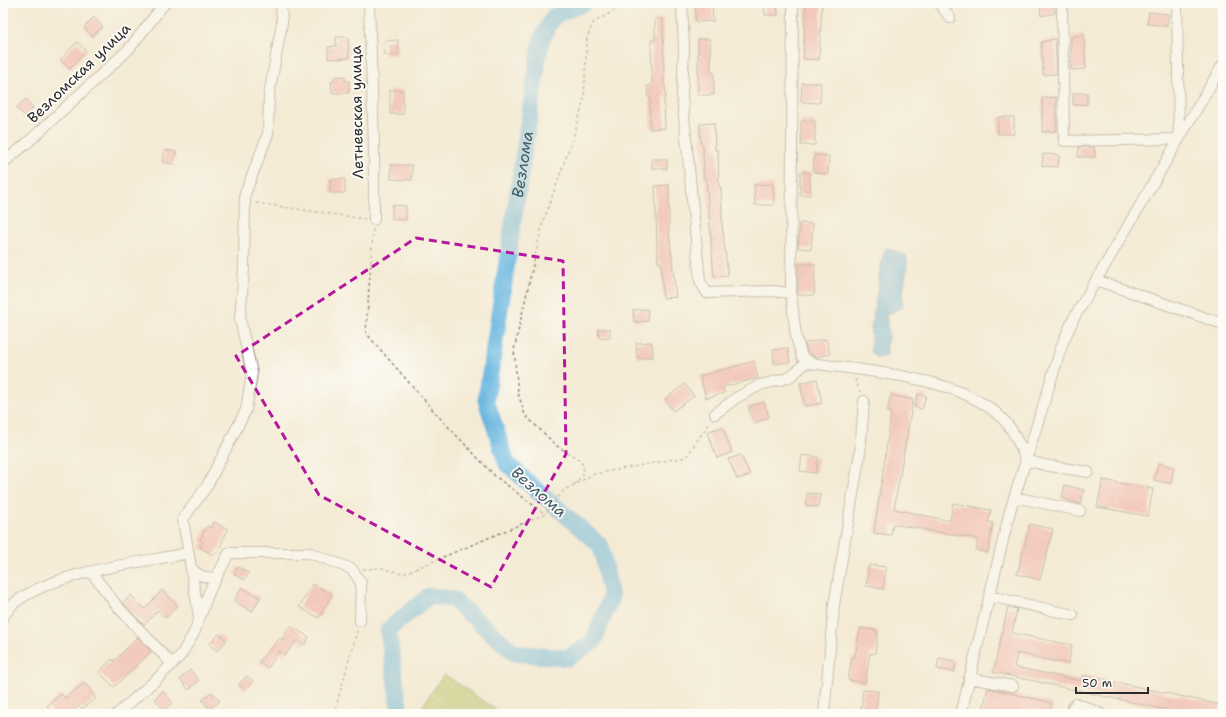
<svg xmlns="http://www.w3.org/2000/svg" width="1226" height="717" viewBox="0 0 1226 717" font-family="'Shantell Sans',sans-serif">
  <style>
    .green { fill: url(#green-dots); stroke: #727849 }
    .water { fill: url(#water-rules); stroke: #476f84 }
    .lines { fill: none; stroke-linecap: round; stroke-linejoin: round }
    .river { stroke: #63b3de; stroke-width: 17 }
    .building { fill: url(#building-back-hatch) }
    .minor-casing { stroke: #908b80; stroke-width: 12 }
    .path { stroke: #908b80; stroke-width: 1.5; stroke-dasharray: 3 3; stroke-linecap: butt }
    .minor { stroke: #fff; stroke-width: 10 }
    .marked { fill: none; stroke: #b5179e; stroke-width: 3; stroke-dasharray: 8 5; stroke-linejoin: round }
    .labels { text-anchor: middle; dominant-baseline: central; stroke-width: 3.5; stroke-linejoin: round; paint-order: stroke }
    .street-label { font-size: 15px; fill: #2b2b2b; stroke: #fdfcf7 }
    .water-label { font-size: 16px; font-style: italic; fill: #3f5b6a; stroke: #fdfcf7 }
  </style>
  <defs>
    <pattern id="green-dots" width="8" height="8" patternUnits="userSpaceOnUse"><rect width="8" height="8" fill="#b9c567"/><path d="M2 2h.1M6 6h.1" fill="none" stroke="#9fa95a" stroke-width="1.8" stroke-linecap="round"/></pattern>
    <pattern id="water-rules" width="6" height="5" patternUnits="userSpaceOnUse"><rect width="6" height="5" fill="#63b3de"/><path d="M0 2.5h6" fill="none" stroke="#5292b4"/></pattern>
    <pattern id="building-back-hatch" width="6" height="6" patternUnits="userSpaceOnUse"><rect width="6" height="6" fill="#f8a7a4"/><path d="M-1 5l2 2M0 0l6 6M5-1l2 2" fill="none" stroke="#c98886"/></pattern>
  </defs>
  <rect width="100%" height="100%" fill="#fdfcf7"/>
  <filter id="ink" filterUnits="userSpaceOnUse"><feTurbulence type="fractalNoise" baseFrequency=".025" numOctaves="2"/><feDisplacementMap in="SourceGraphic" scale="8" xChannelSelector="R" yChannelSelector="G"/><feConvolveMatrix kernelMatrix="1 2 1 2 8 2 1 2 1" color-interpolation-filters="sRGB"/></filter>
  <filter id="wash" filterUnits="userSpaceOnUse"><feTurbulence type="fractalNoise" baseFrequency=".012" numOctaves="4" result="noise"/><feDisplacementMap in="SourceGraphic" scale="16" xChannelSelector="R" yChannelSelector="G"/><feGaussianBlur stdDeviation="0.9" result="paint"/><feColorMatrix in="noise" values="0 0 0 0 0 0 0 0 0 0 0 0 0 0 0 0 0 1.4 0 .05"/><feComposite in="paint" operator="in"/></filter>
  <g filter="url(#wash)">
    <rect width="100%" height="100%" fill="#f4ebd5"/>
    <path class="green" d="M444,674L502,714H417Z"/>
    <path class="water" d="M886,248L906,255C910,272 900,289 903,307L886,315L889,336L886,345L887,356L877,358L871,352V329L882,260Z"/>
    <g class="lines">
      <path class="river" id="s1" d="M400,714L388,630L429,596L452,599L515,653L567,658L593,642L611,597L601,546L507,464L486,400L541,40L554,16L584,3"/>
    </g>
    <g id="blocks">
      <path class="building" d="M695,3H712L713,21L696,22Z
        M764,3H777L778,15H765Z
        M806,3H822L819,60L803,59Z
        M1040,3H1054L1055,13L1041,16Z
        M1149,12L1169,14L1167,26L1147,24Z
        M94,17L103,27L92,36L84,27Z
        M655,19H663L664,85H665L666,97H664L665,128L650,129V97H648L647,86L652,85L651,40H655Z
        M1084,35L1086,69L1071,70V37Z
        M336,37H348L349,58L328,59V47L336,46Z
        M698,39H710L711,72H714V95H698Z
        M1055,39L1057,74L1043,75L1041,42Z
        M398,40V55H385L384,41Z
        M77,42L86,51L70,69L60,60Z
        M345,76V81H349V93H332L331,82L334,81V77Z
        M802,83H821L820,103L801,102Z
        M390,90H403V114H390Z
        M1073,93H1087V104L1073,105Z
        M1056,97V131L1042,132V98Z
        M26,99L33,108L25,116L16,108Z
        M998,117H1014V134H998Z
        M801,121H815V145H801Z
        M714,123L715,150H718L719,187H721L722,223L728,276L714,277L706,179H704L703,145H701L700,124Z
        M1079,147H1094L1095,157H1078Z
        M165,150L176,152L173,164L162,162Z
        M1043,154L1059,155L1058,167L1042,166Z
        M814,155L829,156L828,174L813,172Z
        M652,159H667V169L652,168Z
        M391,165H412V180L391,179Z
        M800,172H810V195H800Z
        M330,179H345V193H330Z
        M773,184L774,205H755L754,185Z
        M669,185V231L676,297L663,298L661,262L658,263L657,246L655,186Z
        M392,205L406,206V220L392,219Z
        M800,223L813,224L811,249L798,248Z
        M798,264H815L814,295H798Z
        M648,309V321L634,322L633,310Z
        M598,329H610V337L599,338Z
        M826,339L830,354L816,357L808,353L805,343Z
        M652,342L653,357L637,358L636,343Z
        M788,348L790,362L774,364L773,350Z
        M754,361L758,378L723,387L724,393L706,398L700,376Z
        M817,379L822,403L805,406L800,383Z
        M685,384L694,396L673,411L665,399Z
        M918,394L926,396L922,409L914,407Z
        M891,395L913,400L894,509L950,521L953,503L991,510L988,522L993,523L988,553L976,550L978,539L893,524L891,535L874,533L889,430L891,413L887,412Z
        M764,402L769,417L754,423L748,407Z
        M722,427L732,452L717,458L707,432Z
        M741,455L750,475L737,479L728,459Z
        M802,455L818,457L816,473L800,471Z
        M1158,463L1174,467L1171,484L1154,480Z
        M1103,480L1153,489L1148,516L1097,507Z
        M1065,485L1084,490L1080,504L1062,498Z
        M807,493L820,494L818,507L806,506Z
        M214,522L228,529L219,549L214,555L200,548L203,542L200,540L207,526L211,528Z
        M1030,524L1053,529L1040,580L1017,574Z
        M869,565L886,567L883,589L866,586Z
        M238,567L249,573L244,580L234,574Z
        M312,584L332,594L319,618L299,607Z
        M242,587L260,598L252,612L234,601Z
        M162,590L178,605L166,618L158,610L144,625L123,603L131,595L145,609Z
        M1008,607L1017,609L1012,633L1072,645L1068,664L1017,653L1014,667L1082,681L1083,675L1221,705L1219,714H1186L993,672Z
        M290,626L309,637L305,645L297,640L285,655L279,651L268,668L259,662L280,638L282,640Z
        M860,628L878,631L875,654L870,653L865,683L848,680L852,657H855Z
        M219,634L226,641L217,651L209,644Z
        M138,637L151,652L114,687L99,672L112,659L114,661Z
        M939,658L956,661L954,672L937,669Z
        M190,670L199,680L189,690L180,679Z
        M247,676L253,681L245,690L239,684Z
        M85,683L96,698L82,709L79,706L70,714H54L47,706L61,694L65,698Z
        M988,688L1052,703L1050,714H982Z
        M863,690L878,691L876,710L861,709Z
        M163,691L173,703L164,710L155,699Z
        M211,692L220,701L210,709L202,700Z"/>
    </g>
  </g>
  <g filter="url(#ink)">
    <use href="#blocks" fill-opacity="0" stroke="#908b80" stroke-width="1"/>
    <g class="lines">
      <defs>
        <path id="minor" d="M369,3L374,145V220
          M682,3L684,47L682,96L700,281L707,293L773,291L791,293
          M793,3L791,293L796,337L802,357L811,363C869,372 969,376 1008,425C1016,435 1021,448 1026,460L1044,465L1088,472
          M939,3L950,18
          M1062,3L1064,141L1179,139L1177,3
          M3,163L26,144L129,49L165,3
          M1096,280L1223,324
          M715,414L736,398L760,385L788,378L797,371L807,361
          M1014,497L1080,511
          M191,568C198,576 206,579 217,577
          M91,572L118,607L172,664
          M989,596L1073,615
          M3,617C7,612 11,605 17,601C58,571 138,563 189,553
          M199,617L183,519L207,486L246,410L252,373L240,319L244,268L245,194L268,134L269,95L282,23L281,3
          M969,678L1013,686
          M117,714L159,677L181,655L194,633L209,592L229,553H310L352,569L361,583L360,621
          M824,714L834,605L860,453L864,401
          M961,714L1010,511L1063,342L1074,318L1223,64
          M1075,714L1073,712V707L1076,704L1081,705L1101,714"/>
      </defs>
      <use href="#minor" class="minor-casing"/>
      <path class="path" d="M256,203L365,219
        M373,229L366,333L439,417L495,476L545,514
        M855,379L860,392
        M574,485L584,473L583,465L577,458L557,446L525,415L518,393L514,350L542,225L573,138L584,99L587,37L593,23L627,3
        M363,569L382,568L403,574L545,514L564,490L594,474L686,457L710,422
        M334,714L357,631"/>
      <use href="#minor" class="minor"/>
    </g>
  </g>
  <path d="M0 0H1226V717H0ZM416,238L563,261L566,454L491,587L319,495L236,356Z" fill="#f4ebd5" fill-opacity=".55" fill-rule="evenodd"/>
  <path class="marked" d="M416,238L563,261L566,454L491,587L319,495L236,356Z"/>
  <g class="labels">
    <g class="street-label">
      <text transform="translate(79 73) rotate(-44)">Везломская улица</text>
      <text transform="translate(357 112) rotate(-91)">Летневская улица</text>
    </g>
    <g class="water-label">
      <text stroke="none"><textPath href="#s1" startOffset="858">Везлома</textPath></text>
      <text transform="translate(539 492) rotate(41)">Везлома</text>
    </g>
  </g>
  <rect width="1226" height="717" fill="none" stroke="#fdfcf7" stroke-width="16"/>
  <path d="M1076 687v6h72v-6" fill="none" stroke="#2b2b2b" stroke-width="2"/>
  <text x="1082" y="687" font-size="12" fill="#2b2b2b" stroke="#fdfcf7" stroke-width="3" paint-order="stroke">50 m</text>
</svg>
